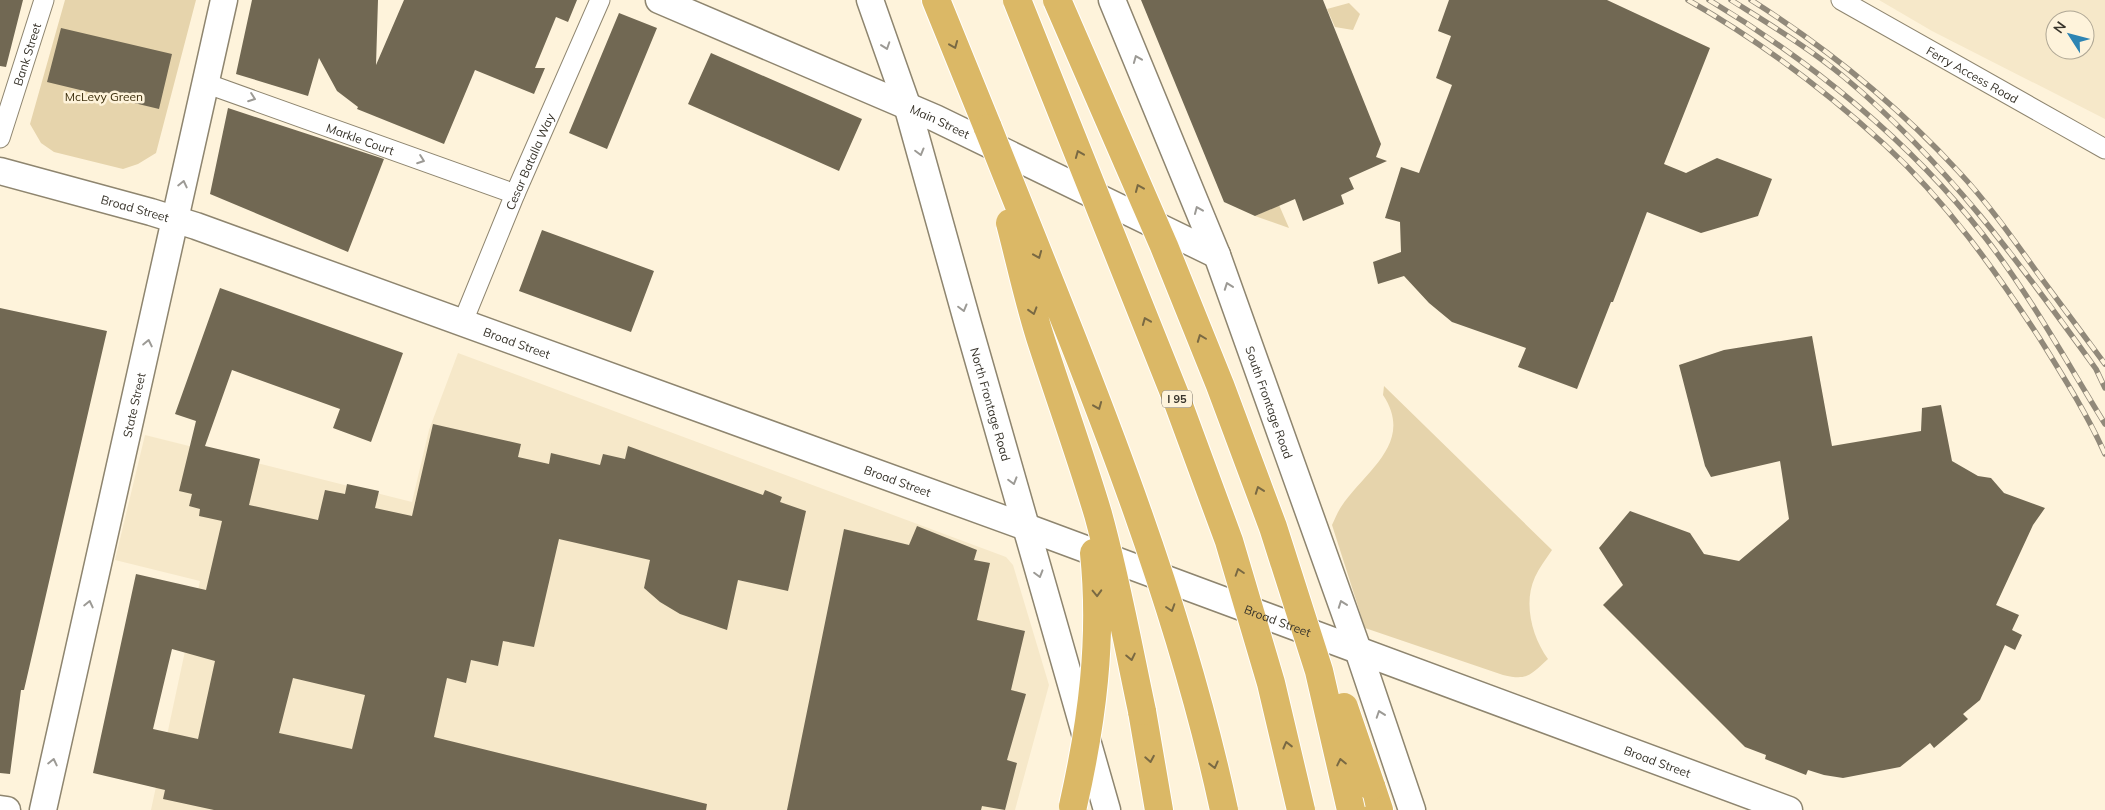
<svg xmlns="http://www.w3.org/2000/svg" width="2105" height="810" viewBox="0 0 2105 810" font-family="Mulish,sans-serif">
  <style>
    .built { fill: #f6e8c9; fill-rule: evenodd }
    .green { fill: #e6d4ac }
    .building { fill: #716853; fill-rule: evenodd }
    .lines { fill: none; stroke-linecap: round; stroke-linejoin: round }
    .street-casing { stroke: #8e856f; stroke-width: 21 }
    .secondary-casing { stroke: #8e856f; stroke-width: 29 }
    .highway-casing { stroke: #fff; stroke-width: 30 }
    .street { stroke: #fff; stroke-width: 19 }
    .secondary { stroke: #fff; stroke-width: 26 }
    .highway { stroke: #dbb866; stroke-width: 28 }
    .rail-casing { stroke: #91897a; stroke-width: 5.5 }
    .rail { stroke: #fef3db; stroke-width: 4; stroke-dasharray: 11; stroke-linecap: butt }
    .highway-bridge-casing { stroke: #fff; stroke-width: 30; stroke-linecap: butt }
    .highway-bridge { stroke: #dbb866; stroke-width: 28 }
    .oneway { stroke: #796943 }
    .oneway2 { stroke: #9c9a95 }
    .labels { text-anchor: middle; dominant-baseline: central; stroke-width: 5; stroke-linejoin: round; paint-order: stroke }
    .shield { fill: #fef3db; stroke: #736d60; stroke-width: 1 }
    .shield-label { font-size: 11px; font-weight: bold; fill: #38342b }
    .street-label { font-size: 12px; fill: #38342b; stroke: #fef3db }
    .park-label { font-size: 12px; fill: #3c2e0c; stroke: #fef3db }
  </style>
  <rect width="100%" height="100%" fill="#fef3db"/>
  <path class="built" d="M1879,0H2105V119L1932,31ZM2055,20H2085V50H2055Z
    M458,353L1006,557L1013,565L1049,685L1015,810H151L200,581L115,560L145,435L412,502L429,430Z"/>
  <path class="green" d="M65,0H196L156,153L138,164L123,169L54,152L41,143L30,124Z
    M1349,3L1360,14L1353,30L1335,27L1327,9Z
    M1279,205L1289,228L1255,216Z
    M1384,386L1552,550C1546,559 1539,568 1535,577C1523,603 1532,637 1548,659C1530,675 1528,681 1503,675L1365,628L1332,525C1335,519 1337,513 1341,507C1365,471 1415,443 1383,395Z"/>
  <path class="building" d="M0,0H23L6,67L0,66Z
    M252,0H378L376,65L404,0H577L568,22L556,17L535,68H545L534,94L475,70L444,144L357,109L358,107L337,91L319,58L308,96L236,74Z
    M1141,0H1323L1381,144L1376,157L1387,161L1349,178L1354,189L1341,195L1344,204L1303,221L1295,199L1255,216L1224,202Z
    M1449,0H1607L1710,48L1664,164L1686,173L1717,158L1772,179L1758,216L1701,233L1647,212L1613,302H1611L1577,389L1518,367L1526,348L1452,322L1429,303L1404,276L1378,284L1373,262L1401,252L1400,222L1385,218L1401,167L1419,173L1452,85L1436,78L1451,36L1438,31Z
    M619,13L657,28L607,149L569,133Z
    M61,28L172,54L159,109L47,82Z
    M711,53L862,119L839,171L688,104Z
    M228,108L384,159L348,252L210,194Z
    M542,230L654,271L631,332L519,291Z
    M220,288L403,353L371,442L333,428L340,409L232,370L205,446L260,459L249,505L318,520L325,490L345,494L347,484L379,491L375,508L412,516L433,424L521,444L518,457L549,464L551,453L600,465L603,454L625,459L628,446L763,495L765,490L782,497L780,502L806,511L788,591L738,580L727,630L680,614L660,602L644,588L650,560L559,539L534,647L503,641L498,666L471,660L466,683L447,678L434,737L707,804L706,810H214L163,799L165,790L93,773L136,574L206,590L222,521L199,516L200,509L189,506L192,494L179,491L196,421L175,414ZM172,649L215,661L198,739L153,729ZM293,678L365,695L352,749L279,733Z
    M0,308L107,331L24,690H21L10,774L0,773Z
    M1812,336L1832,446L1921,431L1922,408L1941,405L1952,461L1978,476L1991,478L2004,493L2045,508L2033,525L1996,605L2019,615L2012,630L2022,635L2015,650L2005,645L1980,700L1963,714L1968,719L1934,748L1930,743L1900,767L1843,778L1824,775L1808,770L1806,775L1765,759L1766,755L1745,747L1603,605L1623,585L1599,548L1630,511L1690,533L1704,554L1739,561L1789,519L1780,461L1711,477L1705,466L1679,365L1724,350Z
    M917,526L977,550L974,560L990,563L977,620L1025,631L1011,690L1026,694L1007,760L1017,763L1005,810L982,806L981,810H787L844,529L909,545Z"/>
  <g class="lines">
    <defs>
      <g id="street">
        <path id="s1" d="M1841,0L2105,149"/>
        <path id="s2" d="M205,83L515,194"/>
        <path id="s3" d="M0,138L44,0"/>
        <path id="s4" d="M462,324L515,194L600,0"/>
      </g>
      <g id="secondary">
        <path id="s5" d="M659,0L935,118L1217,255"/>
        <path id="s6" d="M870,0L907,105L968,324L1107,810"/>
        <path id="s7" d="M1112,0L1217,255L1358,650L1412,810"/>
        <path id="s8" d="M0,171L151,212L196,226L1026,527L1789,810"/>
        <path d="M0,809L7,810"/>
        <path id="s9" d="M43,810L224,0"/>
      </g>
      <path id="highway" d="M936,0L988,128
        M1142,711L1159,810
        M1371,786L1379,810"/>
    </defs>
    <use href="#street" class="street-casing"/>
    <use href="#secondary" class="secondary-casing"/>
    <use href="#highway" class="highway-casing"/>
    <use href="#street" class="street"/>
    <use href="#secondary" class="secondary"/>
    <use href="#highway" class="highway"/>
    <defs>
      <path id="rail" d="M1688,0C1758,40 1825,90 1885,145C1946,201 1995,270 2040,339C2063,376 2087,414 2105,454
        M1709,0C1811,61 1911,142 1984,236C2030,295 2066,361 2105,424
        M1731,0C1769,24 1809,48 1844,77C1947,163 2019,262 2096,369L2105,388
        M1751,0C1827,48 1897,105 1958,171C1988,203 2014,240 2039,275C2061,305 2083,334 2105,364"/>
    </defs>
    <use href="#rail" class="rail-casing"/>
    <use href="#rail" class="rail"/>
    <defs>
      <path id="highway-bridge" d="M1017,0L1177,400L1229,541L1271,683L1301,810
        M1057,0L1164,246L1220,385L1273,527L1319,671L1351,810
        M988,128C1077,352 1173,573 1224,810
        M1010,223C1020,261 1028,299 1040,337C1059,396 1080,454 1098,514C1116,579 1128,645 1142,711
        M1344,707L1371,786
        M1073,806C1092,722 1103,639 1094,553"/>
    </defs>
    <use href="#highway-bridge" class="highway-bridge-casing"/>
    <use href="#highway-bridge" class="highway-bridge"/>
  </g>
  <defs><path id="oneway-chevron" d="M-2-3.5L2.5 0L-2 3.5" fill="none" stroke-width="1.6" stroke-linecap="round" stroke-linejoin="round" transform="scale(1.25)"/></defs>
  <g class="oneway">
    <use href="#oneway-chevron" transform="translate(954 45) rotate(68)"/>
    <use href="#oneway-chevron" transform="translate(1079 154) rotate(-112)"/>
    <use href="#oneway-chevron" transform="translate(1139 188) rotate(-113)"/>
    <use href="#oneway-chevron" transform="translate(1038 255) rotate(68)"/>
    <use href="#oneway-chevron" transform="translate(1033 311) rotate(73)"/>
    <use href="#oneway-chevron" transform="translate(1146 321) rotate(-112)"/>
    <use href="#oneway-chevron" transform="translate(1201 338) rotate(-111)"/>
    <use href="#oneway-chevron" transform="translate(1098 406) rotate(68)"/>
    <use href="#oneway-chevron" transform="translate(1259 490) rotate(-110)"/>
    <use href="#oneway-chevron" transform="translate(1239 572) rotate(-108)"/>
    <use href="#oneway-chevron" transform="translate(1097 593) rotate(88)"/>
    <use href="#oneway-chevron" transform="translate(1171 608) rotate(72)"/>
    <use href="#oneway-chevron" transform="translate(1131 657) rotate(78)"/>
    <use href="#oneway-chevron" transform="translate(1287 745) rotate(-104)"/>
    <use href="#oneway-chevron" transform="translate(1150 759) rotate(80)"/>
    <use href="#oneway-chevron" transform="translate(1341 762) rotate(-102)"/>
    <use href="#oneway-chevron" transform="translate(1214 765) rotate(76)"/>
  </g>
  <g class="oneway2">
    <use href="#oneway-chevron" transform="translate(886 46) rotate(71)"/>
    <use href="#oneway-chevron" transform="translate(1137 59) rotate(-112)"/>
    <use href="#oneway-chevron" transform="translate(252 98) rotate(20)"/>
    <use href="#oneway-chevron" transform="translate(920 152) rotate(75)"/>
    <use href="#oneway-chevron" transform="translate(421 160) rotate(20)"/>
    <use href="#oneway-chevron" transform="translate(183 184) rotate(-77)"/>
    <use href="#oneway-chevron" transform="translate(1198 210) rotate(-113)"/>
    <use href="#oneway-chevron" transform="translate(1228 286) rotate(-110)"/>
    <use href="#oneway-chevron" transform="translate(963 308) rotate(75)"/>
    <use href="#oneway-chevron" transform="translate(148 343) rotate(-78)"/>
    <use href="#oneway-chevron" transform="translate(1013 481) rotate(74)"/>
    <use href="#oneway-chevron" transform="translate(1039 574) rotate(74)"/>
    <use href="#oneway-chevron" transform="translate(89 604) rotate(-77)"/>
    <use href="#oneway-chevron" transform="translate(1342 604) rotate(-110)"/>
    <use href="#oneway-chevron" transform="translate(1380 714) rotate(-109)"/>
    <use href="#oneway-chevron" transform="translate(53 762) rotate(-77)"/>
  </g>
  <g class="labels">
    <rect class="shield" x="1162" y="390.5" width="30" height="17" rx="4"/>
    <g class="shield-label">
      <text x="1177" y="399">I 95</text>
    </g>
    <g class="street-label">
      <text stroke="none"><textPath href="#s3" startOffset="88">Bank Street</textPath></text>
      <text stroke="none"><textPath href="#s1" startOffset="151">Ferry Access Road</textPath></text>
      <text stroke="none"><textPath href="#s5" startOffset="306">Main Street</textPath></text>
      <text stroke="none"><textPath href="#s2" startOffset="165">Markle Court</textPath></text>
      <text stroke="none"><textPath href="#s4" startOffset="176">Cesar Batalla Way</textPath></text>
      <text stroke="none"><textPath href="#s8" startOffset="140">Broad Street</textPath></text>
      <text stroke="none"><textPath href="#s8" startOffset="545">Broad Street</textPath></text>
      <text stroke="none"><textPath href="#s7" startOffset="432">South Frontage Road</textPath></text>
      <text stroke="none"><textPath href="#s6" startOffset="422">North Frontage Road</textPath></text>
      <text stroke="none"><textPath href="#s9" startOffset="415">State Street</textPath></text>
      <text stroke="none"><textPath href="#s8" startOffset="950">Broad Street</textPath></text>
      <text stroke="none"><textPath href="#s8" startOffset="1355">Broad Street</textPath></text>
      <text stroke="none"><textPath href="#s8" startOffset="1760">Broad Street</textPath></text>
    </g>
    <g class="park-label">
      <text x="104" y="96">McLevy Green</text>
    </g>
  </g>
  <g transform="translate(2070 35) rotate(306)"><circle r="24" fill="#fef3db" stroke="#afa795"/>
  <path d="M0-4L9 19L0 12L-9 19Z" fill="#2d84b3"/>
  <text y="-8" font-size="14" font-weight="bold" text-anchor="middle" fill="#38342b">N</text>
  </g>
</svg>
